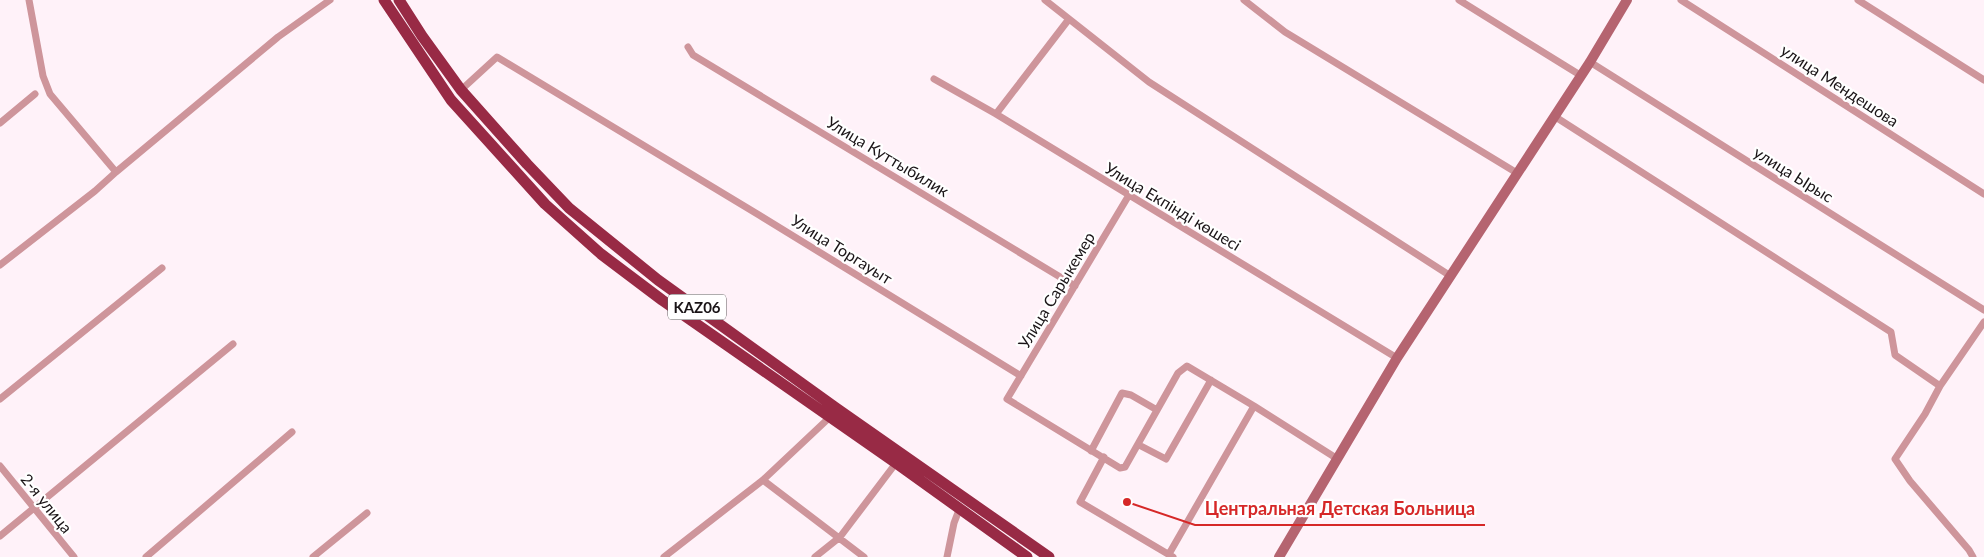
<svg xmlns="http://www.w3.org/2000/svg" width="1984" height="557" viewBox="0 0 1984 557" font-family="Lato,sans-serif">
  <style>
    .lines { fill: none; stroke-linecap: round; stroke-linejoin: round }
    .minor { stroke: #ce959b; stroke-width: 7 }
    .secondary { stroke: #b56470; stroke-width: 10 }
    .trunk { stroke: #982a45; stroke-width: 11 }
    .labels { text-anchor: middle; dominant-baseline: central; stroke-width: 4.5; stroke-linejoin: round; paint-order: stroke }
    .shield { fill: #fff; stroke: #5f5a5d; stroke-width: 1 }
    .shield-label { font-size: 15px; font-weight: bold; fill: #1a1417 }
    .street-label { font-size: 16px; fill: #1a1417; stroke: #fff }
    .leader { fill: none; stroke: #d62828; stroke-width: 2 }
    .callout-dot { fill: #d62828; stroke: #fff; stroke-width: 2 }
    .callout-label { font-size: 18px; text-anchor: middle; font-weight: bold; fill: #d62828; stroke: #fff; stroke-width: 4.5; stroke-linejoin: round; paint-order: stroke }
  </style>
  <rect width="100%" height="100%" fill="#fff2f9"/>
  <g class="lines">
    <path class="minor" d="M29,0L43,76L50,94L116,172L278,37L330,0
      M1045,0L1149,82L1449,275
      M1244,0L1285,32L1517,173
      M1459,0L1580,75
      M1681,0L1984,194
      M1858,0L1984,80
      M688,47L693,55L1075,286
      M1590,62L1984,310
      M934,79L996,114L1397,358
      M461,90L497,57L759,215L1021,376
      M996,114L1069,19
      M1554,116L1891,332L1895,355L1940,386
      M0,123L35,94
      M1129,195L1007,399L1120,468L1125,467L1178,373L1187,366L1254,406L1169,554
      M0,265L95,191L116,172
      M0,399L162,268
      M1254,406L1336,458
      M1139,445L1166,459L1211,380
      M1091,451L1122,393L1131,395L1157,410
      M1104,457L1080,502L1173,557
      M0,466L74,557
      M763,480L864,557
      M0,536L233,344
      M146,557L292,432
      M313,557L367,513
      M664,557L763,480L830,417
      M815,557L840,537L896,463
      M947,557L954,523L959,510
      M1973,557L1969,550L1910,481L1895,459L1925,414L1940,386L1984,322"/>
    <path class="secondary" d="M1279,557L1397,358L1590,62L1627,0"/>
    <path class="trunk" d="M384,0L451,100L545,204L601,254L662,300L896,463L1027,557
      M399,0L422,36L461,90L527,164L569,208L658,280L836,408L1049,557"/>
  </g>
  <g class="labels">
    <rect class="shield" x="668" y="294.5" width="58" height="25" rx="4"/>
    <g class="shield-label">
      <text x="697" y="307">KАZ06</text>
    </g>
    <g class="street-label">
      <text transform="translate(1840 85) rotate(33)">улица Мендешова</text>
      <text transform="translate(888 156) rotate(31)">Улица Куттыбилик</text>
      <text transform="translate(1794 174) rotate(32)">улица Ырыс</text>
      <text transform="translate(1173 206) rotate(31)">Улица Екпінді көшесі</text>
      <text transform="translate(842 249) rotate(32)">Улица Торгауыт</text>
      <text transform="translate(1056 290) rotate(-59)">Улица Сарыкемер</text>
      <text transform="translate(47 503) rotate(51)">2-я улица</text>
    </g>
  </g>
  <path class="leader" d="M1127 502L1195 525H1485"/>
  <circle class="callout-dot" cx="1127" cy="502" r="5"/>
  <g class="callout-label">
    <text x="1340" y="515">Центральная Детская Больница</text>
  </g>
</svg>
